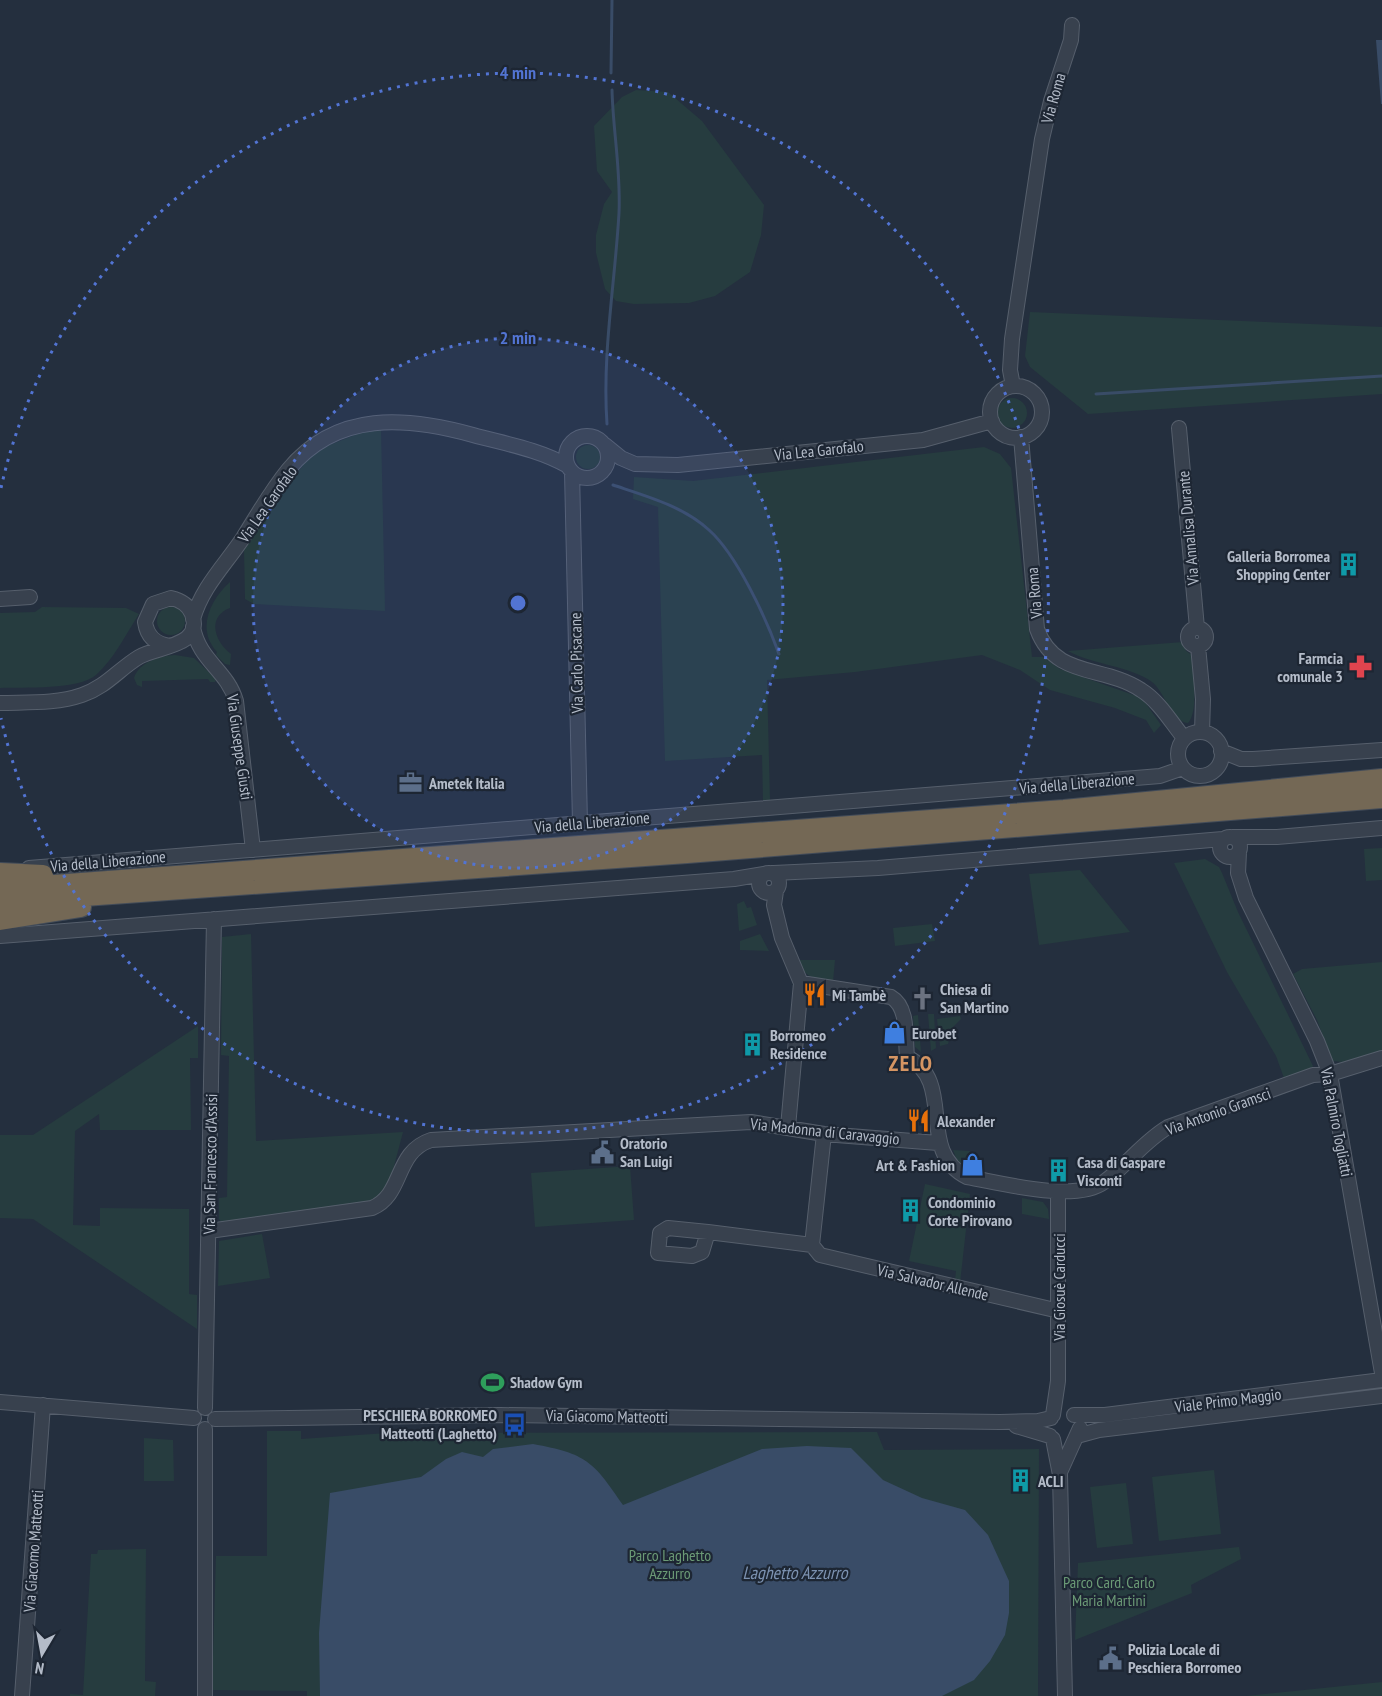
<svg xmlns="http://www.w3.org/2000/svg" width="1382" height="1696" viewBox="0 0 1382 1696" font-family="'PT Sans Narrow',sans-serif">
  <style>
    .green { fill: #263c3f }
    .water { fill: #394c67 }
    .lines { fill: none; stroke-linecap: round; stroke-linejoin: round }
    .stream { stroke: #394c67; stroke-width: 3 }
    .minor-casing { stroke: #565f6c; stroke-width: 16 }
    .highway-casing { stroke: #434c59; stroke-width: 22 }
    .minor { stroke: #38414e; stroke-width: 14 }
    .highway { stroke: #746855; stroke-width: 20 }
    .ring { fill: none; stroke: #5274d3; stroke-width: 3; stroke-dasharray: 3 6 }
    .labels { text-anchor: middle; dominant-baseline: central; stroke-width: 4.5; stroke-linejoin: round; paint-order: stroke }
    .street-label { font-size: 16px; fill: #b4bcc9; stroke: #1d2633 }
    .poi-label { font-size: 16px; font-weight: bold; fill: #b4bcc9; stroke: #1d2633; text-anchor: start }
    .park-label { font-size: 16px; fill: #6b9a76; stroke: #1d2633 }
    .water-label { font-size: 18px; font-style: italic; fill: #7c92b1; stroke: #1d2633 }
    .district-label { font-size: 22px; font-weight: bold; letter-spacing: 1.5px; fill: #d59563; stroke: #1d2633 }
    .centre { fill: #5274d3; stroke: #1d2633; stroke-width: 3 }
    .ring-label { font-size: 18px; text-anchor: middle; font-weight: bold; fill: #5274d3; stroke: #1d2633; stroke-width: 4.5; stroke-linejoin: round; paint-order: stroke }
  </style>
  <rect width="100%" height="100%" fill="#242f3e"/>
  <path class="green" d="M636,90L668,92L702,121L764,205L761,235L750,272L715,296L689,303L634,304L616,301L605,289L596,253V235L604,204L612,192L597,171L594,126L622,97Z
    M1030,312L1382,327V394L1088,414L1030,367L1025,356Z
    M997 413a15 15 0 1 1 30 0a15 15 0 1 1-30 0Z
    M381,429L385,611L254,604L245,599L244,550L312,452L365,431Z
    M576 457a12 12 0 1 1 24 0a12 12 0 1 1-24 0Z
    M984,447L1000,454L1011,468L1032,657H1043L1060,669L1142,698L1161,725L1154,733L1146,720L1115,708L1050,690L1020,670L982,655L855,672L767,680L770,800L763,801L762,755L665,761L658,507L633,499L634,477L693,481Z
    M230,582V608C206,617 215,642 231,654L230,665L225,664L216,655L217,652C196,629 210,600 230,582Z
    M157 621a14 14 0 1 1 28 0a14 14 0 1 1-28 0Z
    M42,607L126,608L139,614C126,634 114,659 96,675C79,690 23,687 0,688V613L35,612Z
    M1183,642L1186,651L1192,655C1193,672 1199,711 1188,723C1171,722 1165,692 1152,682C1133,667 1091,664 1068,651Z
    M175,655L194,658L216,679L215,682H210L208,679L142,681V687L137,685L134,678C139,662 160,656 175,655Z
    M1382,848V880L1366,881L1364,849Z
    M1205,859L1219,867L1222,873L1238,912L1313,1066L1311,1069L1284,1078L1276,1056L1227,972L1174,863Z
    M1080,870L1130,932L1039,945L1029,874Z
    M744,901L747,908L751,907L757,925L739,931L737,904Z
    M932,924L935,941L895,946L893,928Z
    M251,934L256,1141L403,1132L388,1189L376,1202L222,1223L219,1219V1198L227,1197L229,1056L221,1055L222,937Z
    M760,934L769,951L740,950V941Z
    M797,960H835L833,982C814,980 806,978 797,960Z
    M1382,962V1050L1343,1062L1332,1061L1317,1020L1293,974L1302,969Z
    M928,1014H934L936,1048L931,1051Z
    M918,1015L921,1052L915,1047L913,1016Z
    M960,1016L961,1019L953,1027L948,1044L940,1046L937,1019Z
    M198,1026V1058H190L191,1130H100L99,1114L75,1131L73,1225L100,1226V1208L189,1209V1294L197,1295V1329L33,1219L0,1218V1135H33Z
    M953,1150L970,1151L967,1168L957,1160Z
    M630,1166L634,1220L535,1227L531,1173Z
    M925,1184L970,1194L960,1283L955,1281L956,1271L909,1261Z
    M1022,1198L1043,1202L1048,1209L1049,1219L1022,1214Z
    M262,1234L270,1278L218,1286L219,1241Z
    M267,1431H301V1439L387,1433L877,1432L884,1450L1039,1449L1038,1696H307V1691L212,1690L216,1556H267Z
    M144,1438L173,1440L174,1481H144Z
    M1214,1470L1221,1534L1159,1541L1152,1477Z
    M1126,1483L1133,1544L1097,1548L1090,1487Z
    M1239,1547L1241,1559L1191,1585L1192,1593L1075,1640L1078,1563Z
    M146,1549L145,1681L156,1682L155,1696H70V1694L83,1695L91,1554H97L98,1550Z
    M1382,1682V1696H1246Z"/>
  <path class="water" d="M1376,40H1382V104H1381Z
    M533,1444C587,1454 593,1461 623,1505L762,1449L807,1446L851,1448L883,1480L922,1498L965,1510L988,1535L1009,1581V1613L1005,1635L990,1661L974,1680L942,1696H320L319,1633L330,1493L421,1477L446,1459L462,1452L483,1457L493,1449Z"/>
  <g class="lines">
    <path class="stream" d="M611,73L612,0
      M1096,394L1382,376
      M607,424C602,354 615,283 619,213C621,171 613,131 612,90
      M613,485C646,496 683,506 709,530C737,555 766,618 779,654"/>
    <defs>
      <path id="minor" d="M1013,386L1010,370L1012,339L1042,139L1051,101L1071,40L1072,25
        M990 412a26 26 0 1 1 52 0a26 26 0 1 1-52 0Z
        M1179,428L1197,628
        M566 457a21 21 0 1 1 42 0a21 21 0 1 1-42 0Z
        M1021,437L1037,629C1055,679 1104,665 1141,690C1159,701 1171,722 1184,738
        M605,445L621,458L635,464L678,465L923,440L992,421
        M572,472L580,823
        M0,599L30,597
        M193,619C202,587 225,565 243,538C257,515 271,491 288,470C337,410 407,417 473,435C506,444 538,449 568,466
        M193,627C199,661 227,670 236,701L253,850
        M1188 637a9 9 0 1 1 18 0a9 9 0 1 1-18 0Z
        M1198,646L1203,699L1202,732
        M0,703C27,702 56,704 82,695C106,687 119,669 139,657C157,646 204,647 192,614C188,604 180,600 171,598L153,604L145,622C147,636 155,644 170,646
        M1178 754a22 22 0 1 1 44 0a22 22 0 1 1-44 0Z
        M1221,751L1241,759H1253L1382,750
        M1220 847a10 10 0 1 1 20 0a10 10 0 1 1-20 0Z
        M1233,837H1277L1382,828
        M1239,852L1238,873L1246,898L1317,1041L1330,1074L1382,1373
        M29,868L1160,776L1183,768
        M759 883a10 10 0 1 1 20 0a10 10 0 1 1-20 0Z
        M774,873L878,868L1223,839
        M776,891L774,905L782,938L801,983L788,1127
        M0,936L734,879L764,874
        M801,983L891,997C909,1007 905,1038 907,1057C957,1082 915,1151 967,1177C1002,1183 1075,1203 1104,1182C1127,1165 1143,1142 1168,1127L1313,1075L1330,1074L1382,1058
        M668,1228L708,1232L702,1252L692,1256L658,1253L660,1233Z
        M209,1231L372,1208C404,1195 394,1152 431,1140L751,1122L824,1134L938,1143
        M708,1232L812,1245
        M812,1245L820,1255L1059,1311
        M812,1245L824,1134
        M0,1402L194,1418
        M205,1408L214,919
        M1053,1415L1058,1381V1193
        M1074,1415H1105L1382,1380
        M215,1419L500,1415L1000,1422L1038,1421L1051,1418
        M1016,1426L1050,1436
        M1077,1436L1099,1430L1382,1396
        M1053,1439L1060,1475L1065,1696
        M1061,1470L1080,1428
        M22,1696L43,1405
        M205,1696V1429"/>
      <path id="highway" d="M0,873L43,875
        M0,889L1064,810L1382,779
        M0,902L687,853L1382,798
        M0,920L81,907"/>
    </defs>
    <use href="#minor" class="minor-casing"/>
    <use href="#highway" class="highway-casing"/>
    <use href="#minor" class="minor"/>
    <use href="#highway" class="highway"/>
  </g>
  <circle cx="518" cy="603" r="265" fill="#5274d3" fill-opacity=".12"/>
  <g class="ring">
    <circle cx="518" cy="603" r="265"/>
    <path d="M1 488A530 530 0 1 1 1 718"/>
  </g>
  <defs>
    <symbol id="building-bare" viewBox="-9 -9 18 18"><path d="M-4-6H4V6H1V3H-1V6H-4ZM-2.5-4.3h1.7v1.8h-1.7ZM.8-4.3h1.7v1.8H.8ZM-2.5-1h1.7V.8h-1.7ZM.8-1h1.7V.8H.8Z" fill="#0f9aa8" stroke="#1d2633" stroke-width="2.5" paint-order="stroke"/></symbol>
    <symbol id="pharmacy-bare" viewBox="-9 -9 18 18"><path d="M-2-6h4v4h4v4h-4v4h-4v-4h-4v-4h4Z" fill="#e0444e" stroke="#1d2633" stroke-width="2.5" paint-order="stroke"/></symbol>
    <symbol id="office-bare" viewBox="-9 -9 18 18"><path d="M-6-3h4V-5.5h4V-3h4V5H-6ZM-1-4.5V-3h2v-1.5ZM-6 0V1H6V0Z" fill="#5c6f8a" stroke="#1d2633" stroke-width="2.5" paint-order="stroke"/></symbol>
    <symbol id="restaurant-bare" viewBox="-9 -9 18 18"><path d="M-5-6h1v4h1v-4h1v4h1v-4h1v5L-1.5 .5V6h-2V.5L-5-1ZM5-6V6H3V1.5H1.5Q1.5-4 5-6Z" fill="#e8710a" stroke="#1d2633" stroke-width="2.5" paint-order="stroke"/></symbol>
    <symbol id="church-bare" viewBox="-9 -9 18 18"><path d="M-1.2-6h2.4v3.5h3.3v2.4h-3.3V6h-2.4V-.1h-3.3v-2.4h3.3Z" fill="#6b7280" stroke="#1d2633" stroke-width="2.5" paint-order="stroke"/></symbol>
    <symbol id="shop-bare" viewBox="-9 -9 18 18"><path d="M-5-2.5h2.3a2.7 3.5 0 0 1 5.4 0H5L5.5 6h-11ZM-1.5-2.5h3a1.5 2.3 0 0 0-3 0Z" fill="#3f7fe0" stroke="#1d2633" stroke-width="2.5" paint-order="stroke"/></symbol>
    <symbol id="civic-bare" viewBox="-9 -9 18 18"><path d="M-.6-6.5H3V-4.5H.6V-3L4-1V1h2V6H-6V1h2V-1L-.6-3ZM-1.2 2.5V6h2.4V2.5Z" fill="#5c6f8a" stroke="#1d2633" stroke-width="2.5" paint-order="stroke"/></symbol>
    <symbol id="stadium-bare" viewBox="-9 -9 18 18"><path d="M0-5a6.5 5 0 1 0 0 10a6.5 5 0 1 0 0-10ZM-3.5-1.8h7v3.6h-7Z" fill="#2e9e5b" stroke="#1d2633" stroke-width="2.5" paint-order="stroke"/></symbol>
    <symbol id="bus-bare" viewBox="-9 -9 18 18"><path d="M-5-6H5V4H4V6H2V4H-2V6H-4V4H-5ZM-3.5-4V0h7V-4ZM-3.5 1.2v1.5H-2V1.2ZM2 1.2v1.5H3.5V1.2Z" fill="#1a4fb4" stroke="#1d2633" stroke-width="2.5" paint-order="stroke"/></symbol>
  </defs>
  <g fill-rule="evenodd">
    <use href="#building-bare" x="1332" y="548" width="33" height="33"/>
    <use href="#pharmacy-bare" x="1344" y="650" width="33" height="33"/>
    <use href="#office-bare" x="394" y="766" width="33" height="33"/>
    <use href="#restaurant-bare" x="798" y="978" width="33" height="33"/>
    <use href="#church-bare" x="906" y="982" width="33" height="33"/>
    <use href="#shop-bare" x="878" y="1016" width="33" height="33"/>
    <use href="#building-bare" x="736" y="1028" width="33" height="33"/>
    <use href="#restaurant-bare" x="902" y="1104" width="33" height="33"/>
    <use href="#civic-bare" x="586" y="1136" width="33" height="33"/>
    <use href="#shop-bare" x="956" y="1148" width="33" height="33"/>
    <use href="#building-bare" x="1042" y="1154" width="33" height="33"/>
    <use href="#building-bare" x="894" y="1194" width="33" height="33"/>
    <use href="#stadium-bare" x="476" y="1366" width="33" height="33"/>
    <use href="#bus-bare" x="498" y="1408" width="33" height="33"/>
    <use href="#building-bare" x="1004" y="1464" width="33" height="33"/>
    <use href="#civic-bare" x="1094" y="1642" width="33" height="33"/>
  </g>
  <g class="labels">
    <g class="street-label">
      <text transform="translate(1053 98) rotate(-74)">Via Roma</text>
      <text transform="translate(819 450) rotate(-6)">Via Lea Garofalo</text>
      <text transform="translate(267 504) rotate(-55)">Via Lea Garofalo</text>
      <text transform="translate(1188 528) rotate(-95)">Via Annalisa Durante</text>
      <text transform="translate(1034 593) rotate(-95)">Via Roma</text>
      <text transform="translate(576 663) rotate(-91)">Via Carlo Pisacane</text>
      <text transform="translate(240 747) rotate(82)">Via Giuseppe Giusti</text>
      <text transform="translate(1077 783) rotate(-5)">Via della Liberazione</text>
      <text transform="translate(592 822) rotate(-5)">Via della Liberazione</text>
      <text transform="translate(108 861) rotate(-5)">Via della Liberazione</text>
      <text transform="translate(1218 1111) rotate(-20)">Via Antonio Gramsci</text>
      <text transform="translate(1337 1122) rotate(79)">Via Palmiro Togliatti</text>
      <text transform="translate(825 1131) rotate(6)">Via Madonna di Caravaggio</text>
      <text transform="translate(210 1164) rotate(-89)">Via San Francesco d'Assisi</text>
      <text transform="translate(933 1282) rotate(13)">Via Salvador Allende</text>
      <text transform="translate(1059 1287) rotate(-90)">Via Giosuè Carducci</text>
      <text transform="translate(1228 1400) rotate(-7)">Viale Primo Maggio</text>
      <text transform="translate(607 1416) rotate(1)">Via Giacomo Matteotti</text>
      <text transform="translate(33 1551) rotate(-86)">Via Giacomo Matteotti</text>
    </g>
    <g class="poi-label">
      <text x="1330" y="556" text-anchor="end">Galleria Borromea<tspan x="1330" dy="18">Shopping Center</tspan></text>
      <text x="1343" y="658" text-anchor="end">Farmcia<tspan x="1343" dy="18">comunale 3</tspan></text>
      <text x="429" y="783">Ametek Italia</text>
      <text x="940" y="989">Chiesa di<tspan x="940" dy="18">San Martino</tspan></text>
      <text x="832" y="995">Mi Tambè</text>
      <text x="912" y="1033">Eurobet</text>
      <text x="770" y="1035">Borromeo<tspan x="770" dy="18">Residence</tspan></text>
      <text x="937" y="1121">Alexander</text>
      <text x="620" y="1143">Oratorio<tspan x="620" dy="18">San Luigi</tspan></text>
      <text x="1077" y="1162">Casa di Gaspare<tspan x="1077" dy="18">Visconti</tspan></text>
      <text x="955" y="1165" text-anchor="end">Art &amp; Fashion</text>
      <text x="928" y="1202">Condominio<tspan x="928" dy="18">Corte Pirovano</tspan></text>
      <text x="510" y="1382">Shadow Gym</text>
      <text x="497" y="1415" text-anchor="end">PESCHIERA BORROMEO<tspan x="497" dy="18">Matteotti (Laghetto)</tspan></text>
      <text x="1038" y="1481">ACLI</text>
      <text x="1128" y="1649">Polizia Locale di<tspan x="1128" dy="18">Peschiera Borromeo</tspan></text>
    </g>
    <g class="park-label">
      <text x="670" y="1555">Parco Laghetto<tspan x="670" dy="18">Azzurro</tspan></text>
      <text x="1109" y="1582">Parco Card. Carlo<tspan x="1109" dy="18">Maria Martini</tspan></text>
    </g>
    <g class="water-label">
      <text x="795" y="1572">Laghetto Azzurro</text>
    </g>
    <g class="district-label">
      <text x="911" y="1063">ZELO</text>
    </g>
  </g>
  <circle cx="518" cy="603" r="9" class="centre"/>
  <g class="ring-label">
    <text x="518" y="79">4 min</text>
    <text x="518" y="344">2 min</text>
  </g>
  <g transform="translate(42 1654) rotate(190)" stroke="#1d2633" stroke-width="4.5" paint-order="stroke">
  <path d="M0-4.5L10 22L0 15L-10 22Z" fill="#b4bcc9"/>
  <text y="-9" font-size="16" font-weight="bold" text-anchor="middle" fill="#b4bcc9">N</text>
  </g>
</svg>
